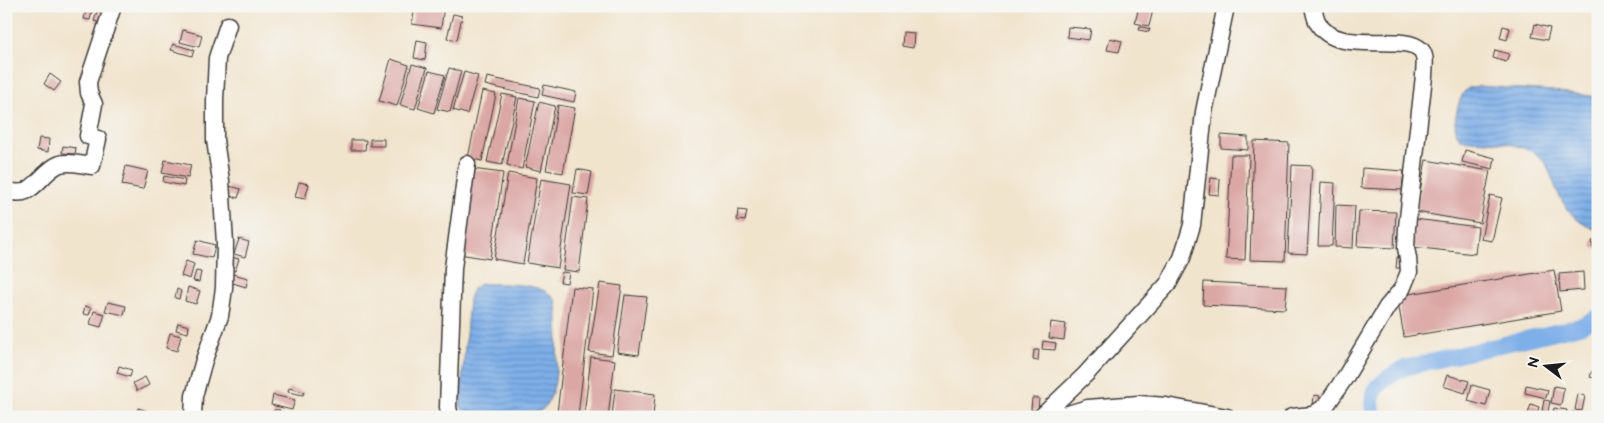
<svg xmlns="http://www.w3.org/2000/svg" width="1604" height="423" viewBox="0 0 1604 423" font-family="'Balsamiq Sans',sans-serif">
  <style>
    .water { fill: url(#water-rules); stroke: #4c6682 }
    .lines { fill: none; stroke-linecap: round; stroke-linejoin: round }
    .canal { stroke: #7dafe9; stroke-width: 16 }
    .building { fill: #dba7a5 }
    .minor-casing { stroke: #3c3a37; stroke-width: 19 }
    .minor { stroke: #fff; stroke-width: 16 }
  </style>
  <defs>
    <pattern id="water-rules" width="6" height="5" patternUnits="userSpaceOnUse" patternTransform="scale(1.25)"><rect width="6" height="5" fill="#7dafe9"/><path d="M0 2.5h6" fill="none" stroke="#668ebc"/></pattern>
  </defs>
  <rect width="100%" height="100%" fill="#f6f6f2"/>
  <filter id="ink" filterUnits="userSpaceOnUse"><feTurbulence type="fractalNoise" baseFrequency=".02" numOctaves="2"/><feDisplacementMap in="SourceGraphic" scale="10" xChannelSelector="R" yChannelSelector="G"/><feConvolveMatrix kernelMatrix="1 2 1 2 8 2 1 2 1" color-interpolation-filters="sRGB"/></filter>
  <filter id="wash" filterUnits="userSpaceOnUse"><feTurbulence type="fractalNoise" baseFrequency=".0096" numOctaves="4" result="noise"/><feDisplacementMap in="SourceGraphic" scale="20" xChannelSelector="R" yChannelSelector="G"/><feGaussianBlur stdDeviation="1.12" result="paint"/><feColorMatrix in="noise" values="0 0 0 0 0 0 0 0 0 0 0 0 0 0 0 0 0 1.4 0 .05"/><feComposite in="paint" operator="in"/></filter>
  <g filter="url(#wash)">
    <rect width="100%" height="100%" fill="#f1e4cd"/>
    <path class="water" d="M1478,86L1553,91L1598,97V230C1573,224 1560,201 1552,178C1548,169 1547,161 1538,155C1524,146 1504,142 1487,141C1477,140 1470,141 1460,138C1459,136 1457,134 1456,131C1453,122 1459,95 1467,89C1470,87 1474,87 1478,86Z
      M480,284C499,284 529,283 545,291C548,293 555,298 556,301C560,310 557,369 555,381C553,391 549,406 540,411C529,417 477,413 463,410L460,406L469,299L473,289Z"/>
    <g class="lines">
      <path class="canal" d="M1375,417C1365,389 1383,380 1404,368L1580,326L1598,317"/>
    </g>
    <g id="blocks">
      <path class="building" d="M87,6L93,8L90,20L84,19Z
        M415,6H444L441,28L412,24Z
        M1139,6H1154L1149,26L1135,23Z
        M97,11L104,13L101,23L94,21Z
        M453,14L462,16L457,40L447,38Z
        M1535,24L1550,28L1547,40L1532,37Z
        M1140,26L1150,29L1149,32L1139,30Z
        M1503,26L1510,28L1507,40L1500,38Z
        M1068,27L1091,29L1089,40L1067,37Z
        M183,30L202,35L199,47L180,42Z
        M903,32L914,33L913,48L902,46Z
        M1110,38L1122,41L1119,52L1107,50Z
        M417,40L427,42L425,60L414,58Z
        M173,44L194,50L192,56L171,50Z
        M1495,50L1509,54L1506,62L1493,58Z
        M391,59L409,65L397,106L379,101Z
        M412,64L427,68L415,109L400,105Z
        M449,68L461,71L450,112L437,109Z
        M429,71L445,75L434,113L418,108Z
        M464,72L478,76L467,114L453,110Z
        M50,74L61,82L54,91L44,84Z
        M487,77L540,88L538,97L485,85Z
        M544,85L576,92L574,102L542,95Z
        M482,91L496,94L482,161L468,158Z
        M502,94L517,97L502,165L487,162Z
        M519,98L535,101L522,169L507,165Z
        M539,102L555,106L541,171L525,167Z
        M558,105L575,108L563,173L546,170Z
        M1221,135L1248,137V150L1221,148Z
        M39,138L49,139L48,152L37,150Z
        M370,139H384V146H370Z
        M351,140H366L365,150H351Z
        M1254,141L1289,143L1285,261L1250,260Z
        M63,146L76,148L75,154L62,153Z
        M1465,150L1495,158L1493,169L1462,162Z
        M1231,155H1249L1245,260L1226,259Z
        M165,160L191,165L188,178L162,173Z
        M1426,160L1490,171L1480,223L1416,212Z
        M1292,165L1312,166L1307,254L1288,253Z
        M126,166L148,171L143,189L122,185Z
        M1362,168L1404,171L1402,190L1361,188Z
        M472,169L503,173L490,259L459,254Z
        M577,169L592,172L588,195L573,193Z
        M508,173L537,178L523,264L494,259Z
        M164,176L185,180L184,186L163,182Z
        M1211,178L1220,179L1219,195L1209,194Z
        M541,179L571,184L558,268L527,263Z
        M299,182L309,184L305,199L295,197Z
        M1321,182L1335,183L1332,246H1318Z
        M229,186L241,189L238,198L226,195Z
        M1490,195L1502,198L1492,241L1481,239Z
        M573,197L588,199L579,272L563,270Z
        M1336,205L1355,206L1353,248L1335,247Z
        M738,210L747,211L745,221L737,220Z
        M1359,211L1396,212L1394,248L1357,246Z
        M1415,219L1478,227L1475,254L1412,247Z
        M239,239L249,242L245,257L234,254Z
        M197,240L215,245L212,258L193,254Z
        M1598,240V248H1593L1592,241Z
        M231,257L239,259L235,271L228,269Z
        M1397,257L1404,258L1403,268H1396Z
        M186,261L194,264L190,279L181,276Z
        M1554,270L1561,311L1404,337L1397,296Z
        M196,271L201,272L199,282L193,281Z
        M562,272L569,273L567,283L560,282Z
        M1583,272L1584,290L1560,292L1559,274Z
        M229,273L248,278L246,287L226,281Z
        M1204,282L1287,286L1285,309L1203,305Z
        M600,283L622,286L612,355L589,352Z
        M188,287L200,291L196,304L185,301Z
        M572,287L593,289L578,415L557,413Z
        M177,289L181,291L179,299L175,298Z
        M625,295L647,297L639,355L617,352Z
        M108,302L126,306L124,315L105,311Z
        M85,306L91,308L89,315L83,314Z
        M94,311L105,314L101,327L90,324Z
        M1051,322L1066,324L1064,340L1049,338Z
        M178,323L189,326L188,333L176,330Z
        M170,333L181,336L177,351L166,348Z
        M1043,341L1056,343L1055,350L1042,349Z
        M1034,350H1039L1038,361L1033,360Z
        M591,357L615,360L608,417L584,415Z
        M1596,358H1598V368H1594Z
        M119,366L132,370L130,377L117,373Z
        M1592,371L1598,373V379L1590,377Z
        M1447,375L1469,381L1465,393L1443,386Z
        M145,377L149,385L137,391L133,383Z
        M1472,385L1490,390L1486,406L1468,401Z
        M1526,385L1548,390L1546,398L1525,393Z
        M1554,386L1564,388L1561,405L1551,403Z
        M289,388L304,392L303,395L288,392Z
        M615,389L655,394L653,417H612Z
        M1578,394L1585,396L1582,411L1575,410Z
        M273,395L295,400L292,410L271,405Z
        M1314,395L1320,396L1319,406L1313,405Z
        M1032,398H1039L1038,410H1031Z
        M1544,400L1550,401L1548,412L1542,411Z
        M1531,404L1539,407L1536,417H1527Z
        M138,408L154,413L153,417H136Z
        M1554,408L1567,410L1565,417H1552Z
        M274,410H280L279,417H273Z
        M1572,412L1587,415V417H1571Z"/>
    </g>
  </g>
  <g filter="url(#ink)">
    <use href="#blocks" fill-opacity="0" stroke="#3c3a37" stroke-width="1"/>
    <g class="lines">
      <defs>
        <path id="minor" d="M6,191C12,192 20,194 26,191C39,185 46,169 60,164C70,161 82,165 92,166L98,139L88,136L94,104L89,93L88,82L113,6
          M193,417L194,396L204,360L220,316L224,288L225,243L221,181L215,140V100L217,58L228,25
          M450,417L448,407L453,268L467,164
          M1041,417L1086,374L1168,284L1182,258L1192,225L1204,112L1226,6
          M1058,417L1088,408L1139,404L1166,406L1227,417
          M1292,417L1313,415L1325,407L1346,376L1387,307L1402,289L1409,272L1408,258L1406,248L1407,227L1424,76C1424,68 1427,57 1421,50C1403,31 1334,58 1317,21C1315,17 1314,11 1313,6"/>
      </defs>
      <use href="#minor" class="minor-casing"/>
      <use href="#minor" class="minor"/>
    </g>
  </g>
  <rect width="1604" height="423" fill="none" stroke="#f6f6f2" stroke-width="25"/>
  <g transform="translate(1546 366) rotate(286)" stroke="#f6f6f2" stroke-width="4" paint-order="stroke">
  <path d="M0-4L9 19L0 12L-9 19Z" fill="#1c1c1c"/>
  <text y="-8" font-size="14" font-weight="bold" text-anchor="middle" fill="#1c1c1c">N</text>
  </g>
</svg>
